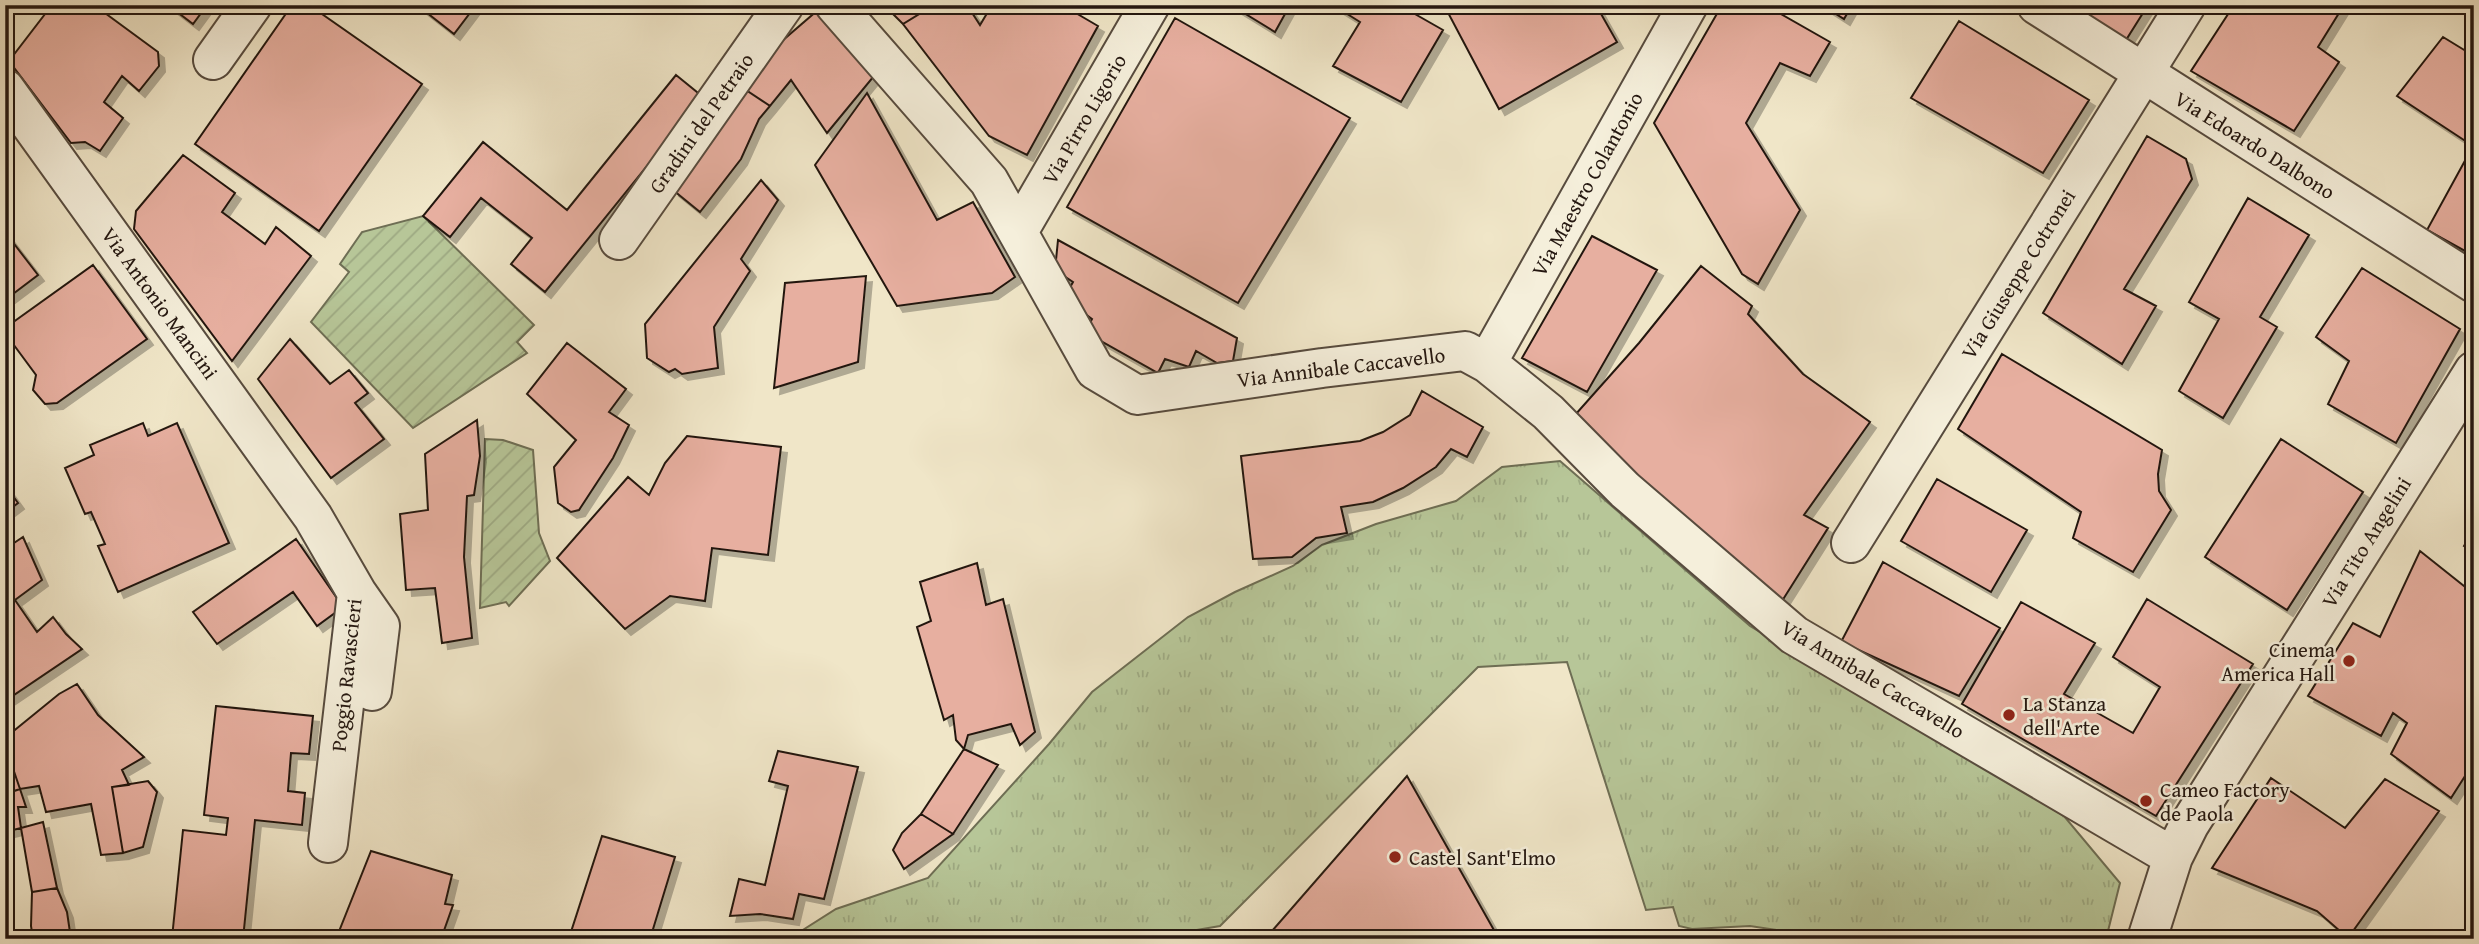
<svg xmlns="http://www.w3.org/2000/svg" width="2479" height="944" viewBox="0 0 2479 944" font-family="'Gentium Book Plus',serif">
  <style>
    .grass { fill: url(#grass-tufts); stroke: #6e6e54; stroke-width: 2 }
    .garden { fill: url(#garden-furrows); stroke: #6e6e54; stroke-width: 2 }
    .building { fill: #e7afa0; stroke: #241710; stroke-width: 2; filter: url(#shadow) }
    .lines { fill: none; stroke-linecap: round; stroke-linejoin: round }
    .minor-casing { stroke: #574b3e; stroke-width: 42 }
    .minor { stroke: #f5efdb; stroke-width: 38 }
    .poi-dot { fill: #8f2418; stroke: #f5efdb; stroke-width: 2.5 }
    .labels { text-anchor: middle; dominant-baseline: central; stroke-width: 5; stroke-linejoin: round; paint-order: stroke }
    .street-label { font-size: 21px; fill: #241710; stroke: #f5efdb }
    .poi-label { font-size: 21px; fill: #241710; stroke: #f5efdb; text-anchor: start }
  </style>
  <defs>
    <pattern id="grass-tufts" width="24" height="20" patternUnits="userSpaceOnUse" patternTransform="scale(1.75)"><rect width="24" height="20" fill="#b7c698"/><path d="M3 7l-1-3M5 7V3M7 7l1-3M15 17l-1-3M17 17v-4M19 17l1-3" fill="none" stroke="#9da982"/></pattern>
    <pattern id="garden-furrows" width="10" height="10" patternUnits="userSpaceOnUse" patternTransform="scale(1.75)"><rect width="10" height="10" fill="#b7c698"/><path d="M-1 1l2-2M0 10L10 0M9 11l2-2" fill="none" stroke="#9da982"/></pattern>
    <filter id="shadow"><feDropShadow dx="6" dy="6" stdDeviation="0" flood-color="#0004"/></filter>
  </defs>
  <rect width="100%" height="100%" fill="#f0e6c8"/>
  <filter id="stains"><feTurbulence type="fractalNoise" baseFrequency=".00286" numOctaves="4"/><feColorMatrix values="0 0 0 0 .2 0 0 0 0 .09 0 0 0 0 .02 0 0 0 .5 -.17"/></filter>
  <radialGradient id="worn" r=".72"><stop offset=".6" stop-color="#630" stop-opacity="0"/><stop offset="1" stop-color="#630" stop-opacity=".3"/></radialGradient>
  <path class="grass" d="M1560,461L1750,626L2064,816L2120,883L2106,939H1836L1750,926L1692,929L1679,926L1673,907L1646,910L1567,662L1478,667L1220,926L1144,939H712L748,931L767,930L798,933L836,909L928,878L1049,744L1092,692L1188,617L1235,592L1293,566L1322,545L1376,524L1456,501L1502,467Z"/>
  <path class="garden" d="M423,216L534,325L517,342L527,353L413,428L311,322L349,272L340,264L362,232Z
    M485,439L503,440L533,450L539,533L550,561L509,606L506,602L480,608Z"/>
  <path class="building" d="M52,5H94L158,52L159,66L139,91L122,76L104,102L123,118L100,151L85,142L71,143L9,61Z
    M168,5H207L193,24Z
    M292,5H309L422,84L319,231L195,144Z
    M417,5H476L454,34Z
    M884,5H934L903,24Z
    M934,5H967L980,25L992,5H1062L1098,26L1027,155L989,136L903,24Z
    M1231,5H1290L1275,32Z
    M1333,5H1399L1443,30L1401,102L1333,66L1360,22Z
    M1447,5H1596L1617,42L1499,109L1445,7Z
    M1722,5H1765L1830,42L1810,76L1780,63L1746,123L1800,210L1758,284L1742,274L1654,123Z
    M1822,5H1852L1844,19Z
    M2072,5H2148L2126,40Z
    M2234,5H2344L2318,47L2339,62L2294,131L2191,71Z
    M818,10L874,76L827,133L791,80L770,106L746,90L782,41Z
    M1175,18L1350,118L1238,303L1067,207Z
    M1959,21L2089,100L2043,173L1911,98Z
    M2443,37L2474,56V256L2427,230L2473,146L2397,96Z
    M676,75L703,97L545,292L511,264L532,238L481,198L450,237L423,216L483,142L567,210Z
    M746,90L770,106L759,119L741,159L700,212L673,190Z
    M867,93L937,220L973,202L1015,277L992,293L897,306L815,165Z
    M2147,136L2186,159L2192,179L2124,289L2156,306L2122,364L2043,313Z
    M183,155L235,193L222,212L265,244L276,227L311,256L232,361L134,229L136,211Z
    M761,180L778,200L741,259L750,271L714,327L718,368L682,374L675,369L669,372L647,358L645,324Z
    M2248,198L2309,235L2260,317L2277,327L2223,418L2179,391L2219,319L2189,302Z
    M5,232L38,275L5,300Z
    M1592,236L1657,270L1587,392L1522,358Z
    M1058,240L1237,338L1233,361L1217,363L1196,351L1189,367L1165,359L1158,373L1085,332L1092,319L1064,298L1073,282L1055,270Z
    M93,265L147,339L57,403L45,404L33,390L36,375L5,333V328Z
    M1701,266L1752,306L1748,314L1803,374L1870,422L1804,515L1828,528L1777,609L1575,415L1639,343Z
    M2362,268L2460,329L2396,443L2328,404L2349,361L2316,337Z
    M866,276L858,362L774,388L785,283Z
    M290,339L330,384L349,370L368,393L355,403L384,439L331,478L258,379Z
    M567,343L626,389L609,412L629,425L613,458L579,510L571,512L558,503L554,467L576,440L527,394Z
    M2002,354L2162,450L2158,474L2159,491L2171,510L2133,572L2073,538L2081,512L1958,429Z
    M1422,391L1483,427L1467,457L1451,449L1436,467L1403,488L1373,502L1341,507L1347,533L1316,538L1292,557L1253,559L1241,456L1360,441L1383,432L1410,415Z
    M477,420L480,456L474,495L467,496L464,557L472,638L442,643L435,588L406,590L400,514L428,510L425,454Z
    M143,423L148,436L177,423L229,543L118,592L98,546L105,544L91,512L85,514L65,468L94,455L90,445Z
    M687,436L781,447L768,555L712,548L705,601L670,596L625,629L557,558L628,477L649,495L665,463Z
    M2281,439L2363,492L2287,610L2205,557Z
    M1937,479L2027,530L1991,592L1901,541Z
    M5,485L18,503L5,513Z
    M2474,530V553L2464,546Z
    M23,537L42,580L15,600L37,632L53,617L66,634L82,649L5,701V549Z
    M296,539L343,607L317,626L293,592L217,644L193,612Z
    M2420,551L2474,594V762L2451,798L2391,754L2407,723L2393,713L2381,736L2308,696L2353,623L2380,637Z
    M1883,562L2000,628L1959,696L1841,642Z
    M977,563L986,605L1003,599L1035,732L1020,745L1011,724L968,735L964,749L956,740L953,715L944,720L917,627L931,621L920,582Z
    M2147,599L2253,664L2156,816L1962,704L2021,602L2095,643L2064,694L2133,733L2160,687L2113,657Z
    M77,684L98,715L144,757L122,770L129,785L112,787L123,853L101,855L91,804L46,812L39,786L20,789L5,745V738L59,694Z
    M216,706L313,716L309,754L291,753L288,791L305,793L302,825L255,820L243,939H148V936L172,938L183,830L226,835L228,818L204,815Z
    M5,745L20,789L5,794Z
    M964,749L998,765L953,834L921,814Z
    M778,751L858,767L824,899L799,894L793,919L760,914L730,916L739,879L765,885L788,786L769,781Z
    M1407,776L1499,939H1265Z
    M2271,778L2345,828L2385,779L2439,811L2348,938L2317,911L2212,868Z
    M148,781L157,792L143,847L123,853L112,787Z
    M20,789L26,807H18L21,828L5,832V794Z
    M921,814L953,834L904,869L893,850L902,833Z
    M43,822L57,888L32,892L21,828Z
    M602,836L675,857L650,939H581L570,935Z
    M371,851L452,875L445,904L453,905L441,939H336Z
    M57,888L67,912L71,939H33L31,926L32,892Z
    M2207,931L2225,939H2205Z"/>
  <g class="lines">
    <defs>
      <path id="minor" d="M835,5L989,181L1095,370L1137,395L1322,368L1465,351L1487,363L1548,412L1625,490L1794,635L2173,857
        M2037,5L2474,283
        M213,60L252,5
        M5,89L313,517L357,593L328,843
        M1018,232L1150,5
        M619,240L784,5
        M1487,363L1688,5
        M1851,543L2186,5
        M357,593L380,626L372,691
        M2147,939L2173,857L2189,825L2474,371"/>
    </defs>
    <use href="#minor" class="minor-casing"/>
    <use href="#minor" class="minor"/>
  </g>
  <g class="poi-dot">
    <circle cx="2349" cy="661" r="7"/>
    <circle cx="2009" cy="715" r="7"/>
    <circle cx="2146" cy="801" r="7"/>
    <circle cx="1395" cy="857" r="7"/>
  </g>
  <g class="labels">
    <g class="street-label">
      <text transform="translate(1084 119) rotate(-60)">Via Pirro Ligorio</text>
      <text transform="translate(701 123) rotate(-55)">Gradini del Petraio</text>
      <text transform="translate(2255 145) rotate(32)">Via Edoardo Dalbono</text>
      <text transform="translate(1587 184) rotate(-61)">Via Maestro Colantonio</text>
      <text transform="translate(2018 274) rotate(-58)">Via Giuseppe Cotronei</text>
      <text transform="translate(160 303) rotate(54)">Via Antonio Mancini</text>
      <text transform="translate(1341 367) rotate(-7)">Via Annibale Caccavello</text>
      <text transform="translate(2366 542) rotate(-58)">Via Tito Angelini</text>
      <text transform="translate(346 675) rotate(-84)">Poggio Ravascieri</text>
      <text transform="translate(1873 679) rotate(31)">Via Annibale Caccavello</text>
    </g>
    <g class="poi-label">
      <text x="2335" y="649" text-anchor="end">Cinema<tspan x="2335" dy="24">America Hall</tspan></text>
      <text x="2023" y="703">La Stanza<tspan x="2023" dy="24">dell'Arte</tspan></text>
      <text x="2160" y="789">Cameo Factory<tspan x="2160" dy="24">de Paola</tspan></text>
      <text x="1409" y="857">Castel Sant'Elmo</text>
    </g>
  </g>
  <rect width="2479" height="944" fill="none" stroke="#f0e6c8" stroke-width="28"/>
  <rect x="7" y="7" width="2465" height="930" fill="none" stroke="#241710" stroke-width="3.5"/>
  <rect x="14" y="14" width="2451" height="916" fill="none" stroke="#241710" stroke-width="2"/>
  <rect width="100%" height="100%" filter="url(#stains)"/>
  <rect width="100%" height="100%" fill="url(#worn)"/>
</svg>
